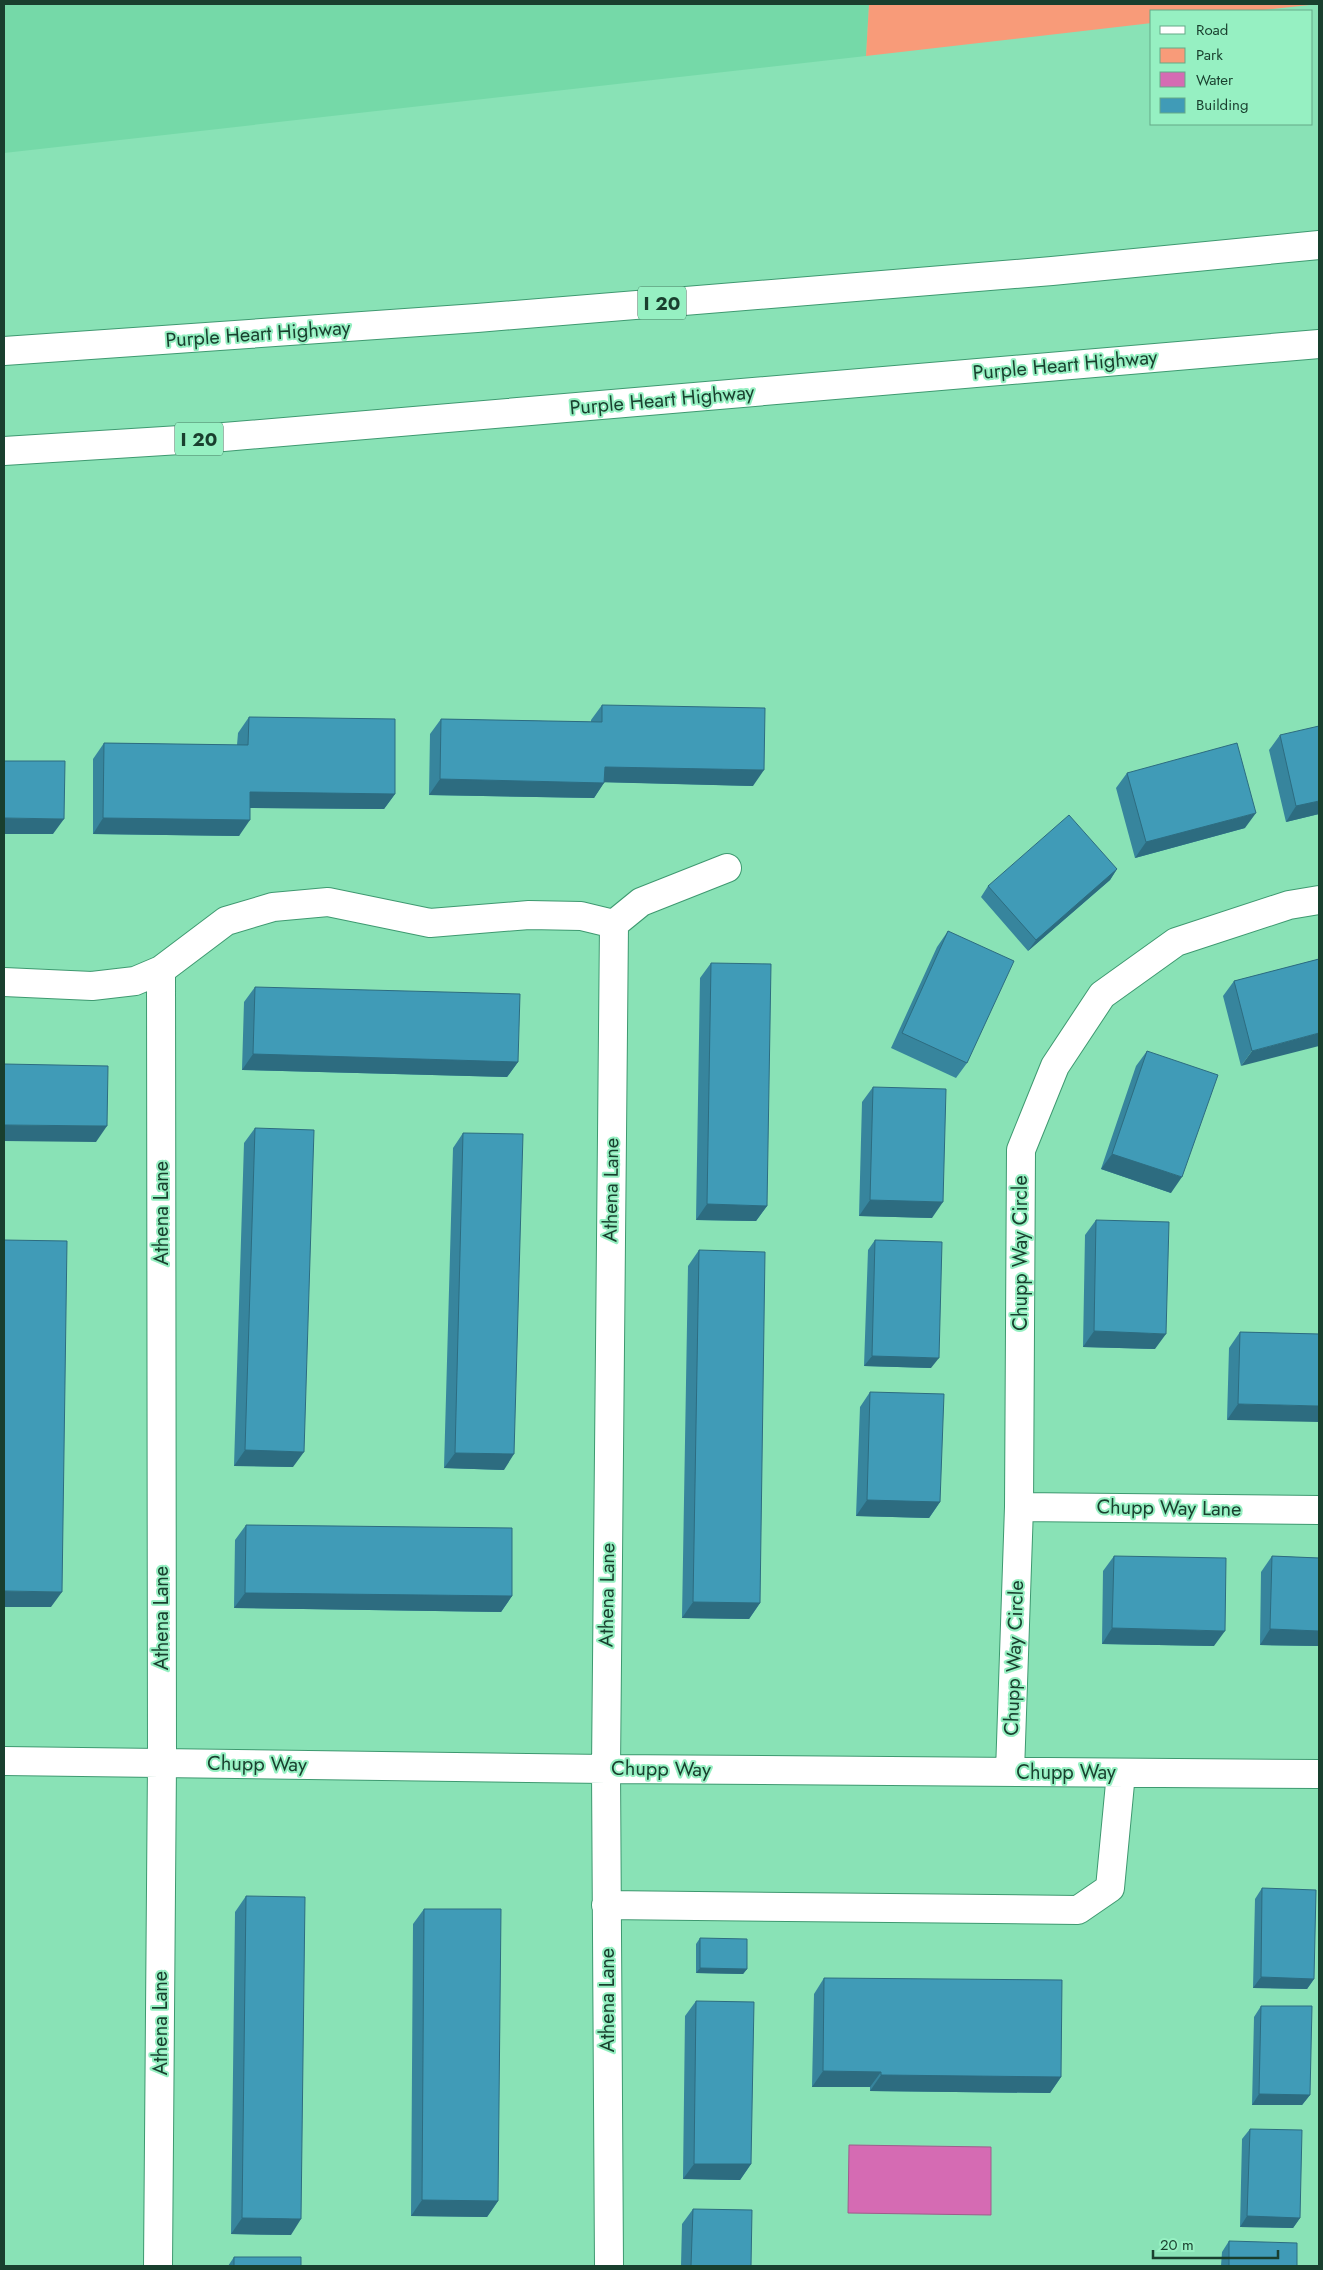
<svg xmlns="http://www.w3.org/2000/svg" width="1323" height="2270" viewBox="0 0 1323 2270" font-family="Jost,sans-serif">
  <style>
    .built { fill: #75d9a8 }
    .green { fill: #f89b79 }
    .water { fill: #d56bb3; stroke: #9d5e8b }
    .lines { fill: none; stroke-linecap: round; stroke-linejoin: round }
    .minor-casing { stroke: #3e9970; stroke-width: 30 }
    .highway-casing { stroke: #3e9970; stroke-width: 30 }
    .minor { stroke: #fff; stroke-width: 28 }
    .highway { stroke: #fff; stroke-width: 28 }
    .wall { fill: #37859d }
    .shaded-wall { fill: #2d6c80 }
    .building { fill: #409bb7; stroke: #2d6c80 }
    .labels { text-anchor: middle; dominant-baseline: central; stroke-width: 4; stroke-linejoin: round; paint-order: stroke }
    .shield { fill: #96f0c2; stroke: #3e745a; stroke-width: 1 }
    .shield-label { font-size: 19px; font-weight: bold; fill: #193f2e }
    .street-label { font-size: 20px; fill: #193f2e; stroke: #96f0c2 }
  </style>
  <rect width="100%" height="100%" fill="#89e2b6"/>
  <path class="built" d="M4,4H869L866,56L4,153Z"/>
  <path class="green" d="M869,4H1319L1254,11H1152V23L866,56Z"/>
  <path class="water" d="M849,2145L991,2147V2215L848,2213Z"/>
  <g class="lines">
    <defs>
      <path id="minor" d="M4,982L92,986L135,981L161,970L226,921L273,907L328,902L430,923L529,915L581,916L614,924L641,902L727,868
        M1019,1507L1319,1510
        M4,1761L606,1769L1319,1774
        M1010,1772L1019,1507L1021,1150L1055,1066L1102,995L1176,942L1289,905L1319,900
        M606,1905L1078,1910L1110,1888L1121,1773
        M158,2266L162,1763L161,970
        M609,2266L606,1769L614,924"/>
      <path id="highway" d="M4,351L477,318L1052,271L1319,245
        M4,451L212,438L1319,344"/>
    </defs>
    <use href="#minor" class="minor-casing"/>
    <use href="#highway" class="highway-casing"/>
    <use href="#minor" class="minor"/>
    <use href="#highway" class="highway"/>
  </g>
  <path class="wall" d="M602,705L753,786L604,782L594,798L429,795L430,734L441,719L591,722V720Z
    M249,717L395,794L384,809L250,808L239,836L93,834V759L104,743L237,745L238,733Z
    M1280,735L1319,814L1286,822L1269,750Z
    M1127,773L1245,828L1135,858L1116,788Z
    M1117,869L1110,880L1028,951L981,897L988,886Z
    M948,931L967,1063L956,1078L891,1048L937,947Z
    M1319,959L1241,1066L1223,996L1234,981Z
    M711,963L767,1206L756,1221L696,1220L700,978Z
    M255,987L518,1062L507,1077L242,1070L244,1002Z
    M1147,1051L1171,1193L1101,1169L1136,1066Z
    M873,1087L932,1218L859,1216L862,1102Z
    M255,1128L293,1467L234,1466L244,1143Z
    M463,1133L504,1470L444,1468L453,1148Z
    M1096,1220L1155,1349L1083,1347L1085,1235Z
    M875,1240L931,1368L864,1366L868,1250Z
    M699,1250L760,1603L749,1619L682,1618L688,1266Z
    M1240,1332L1319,1334L1227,1420L1229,1348Z
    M870,1392L940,1502L929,1518L856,1516L860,1407Z
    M246,1525L512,1596L501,1612L234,1608L235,1540Z
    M1114,1556L1214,1646L1102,1644L1103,1571Z
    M1272,1556L1319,1558V1646L1260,1645L1261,1572Z
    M1262,1888L1314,1979L1307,1989L1253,1988L1255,1899Z
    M246,1896L291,2235L231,2234L235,1912Z
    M424,1909L498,2201L487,2217L411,2216L413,1924Z
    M700,1938L747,1969L743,1974L696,1973V1944Z
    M824,1978L1061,2077L1050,2093L870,2091V2087H812L814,1994Z
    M696,2001L751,2164L740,2180L683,2179L685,2016Z
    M1261,2006L1310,2095L1302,2105H1252L1254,2017Z
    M1250,2129L1300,2218L1293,2228L1240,2227L1242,2139Z
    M693,2209L751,2266H681L682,2224Z
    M1229,2241L1297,2266H1221L1222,2252Z
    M234,2257L301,2266H228Z"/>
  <path class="shaded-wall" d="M605,767L764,770L753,786L594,782Z
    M440,779L604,783L594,798L429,795Z
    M250,792L395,794L384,809L239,808Z
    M1319,801V814L1286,822L1296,806Z
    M1256,813L1245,828L1135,858L1146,842Z
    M4,818L64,819L53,834H4Z
    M103,818L250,820L239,836L93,834Z
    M1117,869L1110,880L1028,951L1036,940Z
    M1319,1033V1046L1241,1066L1252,1051Z
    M253,1054L518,1062L507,1077L242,1070Z
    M4,1125L107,1126L96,1142L4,1141Z
    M1112,1154L1182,1177L1171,1193L1101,1169Z
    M870,1200L943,1202L932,1218L859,1216Z
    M707,1204L767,1206L756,1221L696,1220Z
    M1094,1331L1166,1334L1155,1349L1083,1347Z
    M872,1356L939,1358L931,1368L864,1366Z
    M1238,1404L1319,1406V1422L1227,1420Z
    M245,1450L304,1452L293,1467L234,1466Z
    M455,1453L514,1454L504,1470L444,1468Z
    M867,1500L940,1502L929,1518L856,1516Z
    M4,1591L62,1592L51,1607H4Z
    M245,1593L512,1596L501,1612L234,1608Z
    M693,1602L760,1603L749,1619L682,1618Z
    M1112,1628L1225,1631L1214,1646L1102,1644Z
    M1270,1629L1319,1631V1646L1260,1645Z
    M700,1968L747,1969L743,1974L696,1973Z
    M1261,1977L1314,1979L1307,1989L1253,1988Z
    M823,2071L881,2072L870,2087H812Z
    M881,2075L1061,2077L1050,2093L870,2091Z
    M1259,2094L1310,2095L1302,2105H1252Z
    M694,2164H751L740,2180L683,2179Z
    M422,2200L498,2201L487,2217L411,2216Z
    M1247,2216L1300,2218L1293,2228L1240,2227Z
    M242,2218L301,2219L291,2235L231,2234Z"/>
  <path class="building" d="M602,705L765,708L764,770L605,767L604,783L440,779L441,719L602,722Z
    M249,717L395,719V794L250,792V820L103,818L104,743L248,745Z
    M1319,726V801L1296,806L1280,735Z
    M1237,743L1256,813L1146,842L1127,773Z
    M4,761H65L64,819L4,818Z
    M1069,815L1117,869L1036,940L988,886Z
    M948,931L1014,961L967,1063L902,1033Z
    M1319,959V1033L1252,1051L1234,981Z
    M711,963L771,964L767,1206L707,1204Z
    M255,987L520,994L518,1062L253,1054Z
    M1147,1051L1218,1075L1182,1177L1112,1154Z
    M4,1064L108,1066L107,1126L4,1125Z
    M873,1087L946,1089L943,1202L870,1200Z
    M255,1128L314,1130L304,1452L245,1450Z
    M463,1133L523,1134L514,1454L455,1453Z
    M1096,1220L1169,1222L1166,1334L1094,1331Z
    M4,1240L67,1241L62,1592L4,1591Z
    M875,1240L942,1242L939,1358L872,1356Z
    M699,1250L765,1252L760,1603L693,1602Z
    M1240,1332L1319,1334V1406L1238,1404Z
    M870,1392L944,1394L940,1502L867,1500Z
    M246,1525L512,1528V1596L245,1593Z
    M1114,1556L1226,1558L1225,1631L1112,1628Z
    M1272,1556L1319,1558V1631L1270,1629Z
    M1262,1888L1316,1890L1314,1979L1261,1977Z
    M246,1896L305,1897L301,2219L242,2218Z
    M424,1909H501L498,2201L422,2200Z
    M700,1938L747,1939V1969L700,1968Z
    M824,1978L1062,1980L1061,2077L881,2075V2072L823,2071Z
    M696,2001L754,2002L751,2164H694Z
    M1261,2006H1312L1310,2095L1259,2094Z
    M1250,2129L1302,2130L1300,2218L1247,2216Z
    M693,2209L752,2210L751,2266H691Z
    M1229,2241L1297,2243V2266H1229Z
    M234,2257H301V2266H234Z"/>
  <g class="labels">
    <g class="shield">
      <rect x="638" y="286.5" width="48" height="33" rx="4"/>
      <rect x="175" y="422.5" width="48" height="33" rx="4"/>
    </g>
    <g class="shield-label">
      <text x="662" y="303">I 20</text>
      <text x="199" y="439">I 20</text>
    </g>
    <g class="street-label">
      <text transform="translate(258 334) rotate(-4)">Purple Heart Highway</text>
      <text transform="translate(1065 365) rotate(-5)">Purple Heart Highway</text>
      <text transform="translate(662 400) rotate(-5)">Purple Heart Highway</text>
      <text transform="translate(611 1190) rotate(-89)">Athena Lane</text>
      <text transform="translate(161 1213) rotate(-90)">Athena Lane</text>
      <text transform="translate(1020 1253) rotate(-90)">Chupp Way Circle</text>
      <text transform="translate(1169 1508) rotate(1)">Chupp Way Lane</text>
      <text transform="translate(607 1595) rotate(-89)">Athena Lane</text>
      <text transform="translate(161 1618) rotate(-90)">Athena Lane</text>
      <text transform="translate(1014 1658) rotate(-88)">Chupp Way Circle</text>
      <text transform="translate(257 1764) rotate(1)">Chupp Way</text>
      <text transform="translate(661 1769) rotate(1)">Chupp Way</text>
      <text x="1066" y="1772">Chupp Way</text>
      <text transform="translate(607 2000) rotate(-90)">Athena Lane</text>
      <text transform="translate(160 2023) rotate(-90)">Athena Lane</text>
    </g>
  </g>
  <rect width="1323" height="2270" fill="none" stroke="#193f2e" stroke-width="10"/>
  <rect x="1150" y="10" width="162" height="115" fill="#96f0c2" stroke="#64a987"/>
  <rect x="1160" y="26" width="25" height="8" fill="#ffffff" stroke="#64a987"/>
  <text x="1196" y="35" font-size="15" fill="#193f2e">Road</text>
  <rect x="1160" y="48" width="25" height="15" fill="#f89b79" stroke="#64a987"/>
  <text x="1196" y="60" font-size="15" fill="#193f2e">Park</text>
  <rect x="1160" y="72" width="25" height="15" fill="#d56bb3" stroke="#64a987"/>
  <text x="1196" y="85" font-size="15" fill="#193f2e">Water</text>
  <rect x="1160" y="98" width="25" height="15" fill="#409bb7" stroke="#64a987"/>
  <text x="1196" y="110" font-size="15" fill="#193f2e">Building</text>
  <path d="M1153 2250v8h125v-8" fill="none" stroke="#193f2e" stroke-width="2.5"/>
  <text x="1160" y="2250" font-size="15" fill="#193f2e" stroke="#96f0c2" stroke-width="4" paint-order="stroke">20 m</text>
</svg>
